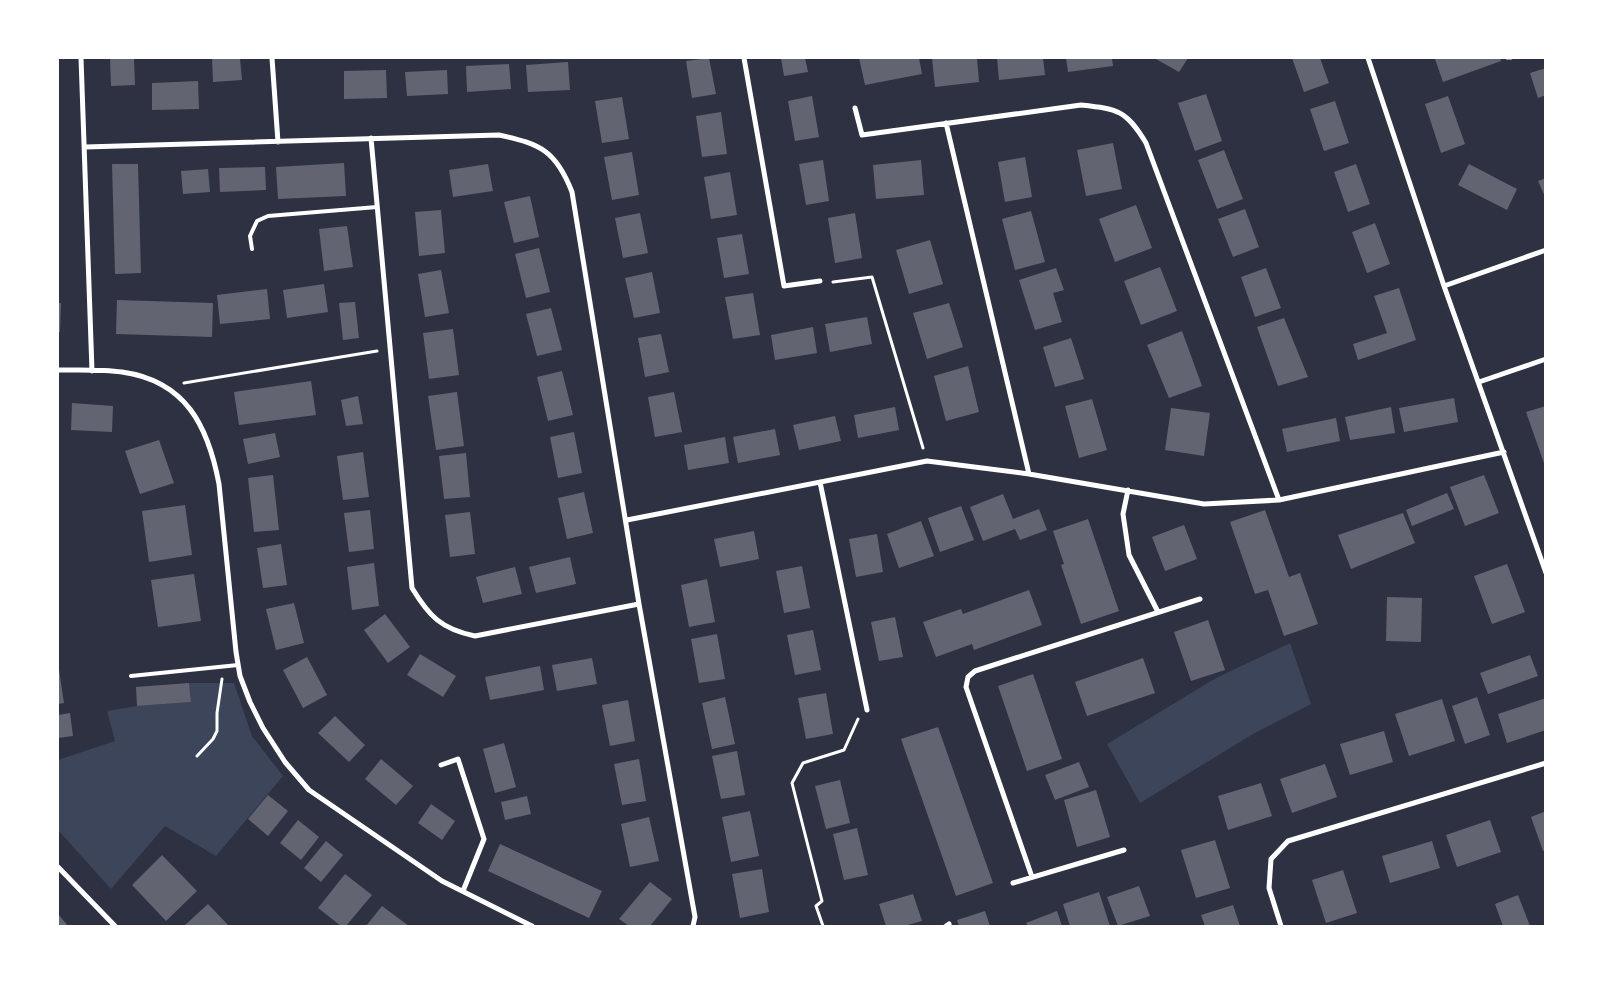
<svg xmlns="http://www.w3.org/2000/svg" width="1603" height="984" viewBox="0 0 1603 984" font-family="Georgia,serif">
  <style>
    .green { fill: #3c4559 }
    .building { fill: #626471 }
    .lines { fill: none; stroke-linecap: round; stroke-linejoin: round }
    .path { stroke: #fff; stroke-width: 3 }
    .service { stroke: #fff; stroke-width: 4 }
    .minor { stroke: #fff; stroke-width: 5 }
  </style>
  <rect width="100%" height="100%" fill="#2d3142"/>
  <path class="green" d="M1290,643L1311,704L1253,734L1140,803L1107,744L1216,678Z
    M189,683H234L252,736L283,776L216,856L165,826L111,889L58,830V760L115,741L107,711L137,706L191,702Z"/>
  <path class="building" d="M110,58H134L135,85L111,86Z
    M212,58H240L242,80L213,82Z
    M709,58L716,94L692,98L686,61Z
    M781,58H805L808,72L784,76Z
    M859,58H919L922,74L865,85Z
    M932,58H977L979,82L935,87Z
    M997,58H1043L1045,75L999,80Z
    M1066,58H1112L1113,66L1068,72Z
    M1154,58H1188L1179,72Z
    M1292,58H1320L1329,83L1304,92Z
    M1440,58H1500L1501,61L1443,82L1435,59Z
    M568,62L570,90L528,92L526,65Z
    M509,64L511,89L467,92L466,66Z
    M1546,68V95L1538,98L1530,73Z
    M386,70L387,98L344,99V71Z
    M447,70L448,94L407,96L405,72Z
    M198,81L199,109L152,110V83Z
    M1206,94L1222,141L1195,151L1178,103Z
    M812,96L819,137L795,141L788,101Z
    M1448,96L1465,144L1441,153L1425,104Z
    M622,97L629,139L602,143L595,101Z
    M1335,101L1349,143L1324,151L1310,109Z
    M721,112L727,154L702,157L696,116Z
    M1113,143L1122,189L1086,196L1077,150Z
    M1224,150L1243,199L1217,209L1198,160Z
    M632,152L639,195L612,200L604,157Z
    M1025,157L1032,197L1005,202L998,162Z
    M823,160L829,201L806,205L799,164Z
    M921,160L924,195L876,199L873,165Z
    M344,163L346,196L278,199L276,167Z
    M112,164H138L141,273L115,274Z
    M488,164L493,191L453,197L449,170Z
    M1356,164L1370,204L1348,212L1334,172Z
    M1469,164L1517,189L1507,210L1458,185Z
    M265,167L266,190L220,192L219,168Z
    M208,169L210,192L183,194L181,171Z
    M730,172L737,215L711,219L704,177Z
    M1546,178V199L1538,181Z
    M530,196L539,237L514,243L504,202Z
    M1136,205L1152,248L1115,262L1099,219Z
    M1245,209L1259,247L1233,257L1218,219Z
    M441,210L445,253L419,256L415,212Z
    M1031,211L1045,262L1015,270L1002,219Z
    M640,213L648,253L623,258L615,218Z
    M855,213L862,258L835,263L828,218Z
    M1375,223L1390,264L1367,273L1352,232Z
    M347,226L353,267L324,271L319,229Z
    M742,234L749,274L724,278L717,238Z
    M930,240L943,284L909,294L896,250Z
    M539,248L550,292L526,298L515,254Z
    M1160,267L1177,311L1141,325L1124,281Z
    M1056,268L1064,290L1053,293L1062,322L1035,330L1019,280Z
    M1266,268L1281,308L1255,317L1241,277Z
    M441,270L449,313L425,317L418,274Z
    M652,272L660,313L634,318L625,278Z
    M324,284L328,312L287,318L283,290Z
    M1399,288L1416,340L1358,360L1353,344L1387,333L1374,296Z
    M267,289L270,319L220,324L217,295Z
    M753,293L760,335L733,339L725,297Z
    M117,300L213,303L212,337L116,334Z
    M355,302L359,338L343,340L339,303Z
    M58,303H61L60,332H58Z
    M949,303L963,347L927,359L913,313Z
    M551,308L562,350L537,356L526,314Z
    M867,317L872,344L830,352L825,324Z
    M1284,318L1308,377L1278,386L1257,327Z
    M813,327L817,353L775,360L771,335Z
    M453,329L459,375L429,379L423,333Z
    M1182,331L1202,386L1169,398L1147,345Z
    M661,334L669,372L645,377L638,338Z
    M1071,338L1084,379L1055,387L1043,347Z
    M968,366L979,412L946,421L934,376Z
    M562,371L573,415L548,421L537,377Z
    M311,381L316,415L239,425L234,392Z
    M457,392L464,446L436,450L428,396Z
    M674,392L682,432L655,437L648,397Z
    M358,396L363,424L346,426L341,400Z
    M1454,398L1458,422L1404,432L1399,408Z
    M1092,399L1107,450L1079,458L1065,406Z
    M72,403L113,406L112,432L71,430Z
    M1546,406V466H1545L1526,412Z
    M895,407L899,430L858,438L854,415Z
    M1391,407L1395,433L1350,440L1345,417Z
    M1171,408L1210,413L1204,456L1165,450Z
    M835,416L841,441L799,450L793,425Z
    M1336,418L1340,441L1287,452L1282,429Z
    M775,429L780,455L738,463L733,437Z
    M574,432L582,473L558,478L550,437Z
    M275,433L280,457L248,464L243,439Z
    M725,437L729,463L688,470L684,445Z
    M159,440L174,483L140,494L125,451Z
    M363,452L369,497L343,500L337,456Z
    M466,453L470,497L444,499L439,456Z
    M273,475L279,530L254,532L248,478Z
    M1484,475L1499,513L1465,526L1450,487Z
    M584,492L593,533L567,539L558,498Z
    M1447,493L1454,509L1412,526L1406,510Z
    M1003,494L1013,519L1039,509L1047,530L1020,540L1015,529L983,541L970,507Z
    M185,505L192,555L149,562L142,511Z
    M961,506L974,540L940,552L928,518Z
    M370,510L374,549L349,552L344,513Z
    M1265,510L1289,577L1300,573L1318,624L1284,636L1268,590L1255,594L1230,522Z
    M470,512L475,554L450,557L445,515Z
    M1403,513L1415,543L1351,569L1338,535Z
    M1088,519L1119,611L1081,624L1061,565L1064,564L1053,531Z
    M921,521L934,556L899,568L887,534Z
    M1184,525L1197,559L1165,571L1152,537Z
    M754,531L759,559L720,567L714,539Z
    M877,534L883,572L856,577L849,539Z
    M281,544L287,585L263,588L257,548Z
    M570,557L576,584L536,593L529,567Z
    M374,563L379,606L352,610L347,567Z
    M1507,564L1525,612L1492,624L1474,576Z
    M802,566L810,608L784,613L776,571Z
    M515,567L522,594L483,603L476,577Z
    M194,574L201,621L158,627L151,580Z
    M707,579L715,622L689,627L681,585Z
    M1029,590L1042,625L974,650L972,644L936,657L923,622L961,609L963,614Z
    M1387,597L1422,598L1421,642L1386,641Z
    M294,603L304,643L276,650L266,609Z
    M385,614L410,647L388,663L364,630Z
    M895,617L903,657L879,661L871,622Z
    M1208,620L1225,670L1191,681L1174,632Z
    M813,630L821,670L795,675L787,635Z
    M717,634L725,679L699,683L691,639Z
    M420,654L456,676L443,697L407,675Z
    M1530,655L1538,676L1488,694L1480,673Z
    M307,657L327,695L303,708L283,670Z
    M592,658L597,684L557,691L552,665Z
    M1143,658L1155,693L1087,716L1075,682Z
    M58,663L64,703L58,704Z
    M540,666L544,690L490,700L485,677Z
    M1033,674L1062,759L1027,771L998,686Z
    M189,683L191,702L137,706L136,687Z
    M826,693L833,734L806,739L798,698Z
    M725,697L735,744L712,749L702,703Z
    M1477,697L1490,735L1465,744L1452,706Z
    M1546,698V730L1507,743L1498,714Z
    M1442,699L1455,741L1409,756L1395,714Z
    M628,700L635,741L610,746L602,705Z
    M70,713L73,736L58,738V715Z
    M335,716L365,745L349,762L318,733Z
    M938,727L993,883L956,896L901,739Z
    M1384,731L1393,762L1350,775L1340,744Z
    M504,743L516,787L495,793L483,749Z
    M737,751L745,795L721,799L712,756Z
    M381,759L413,786L396,805L365,779Z
    M639,759L646,801L622,805L614,764Z
    M1079,762L1089,787L1055,800L1045,775Z
    M1325,764L1337,797L1292,813L1280,779Z
    M840,780L850,823L826,829L815,786Z
    M1261,783L1272,816L1228,830L1218,796Z
    M1096,790L1110,837L1077,847L1064,800Z
    M268,795L288,811L268,836L248,819Z
    M527,796L531,814L505,820L501,802Z
    M431,804L455,821L442,840L418,823Z
    M750,811L759,856L731,862L722,817Z
    M1546,811V850L1543,851L1531,817Z
    M649,817L659,861L630,867L621,824Z
    M298,820L319,837L301,860L280,843Z
    M1490,820L1501,852L1457,867L1446,835Z
    M857,828L868,875L844,880L833,834Z
    M1215,840L1230,888L1196,898L1181,850Z
    M326,841L343,855L321,882L304,868Z
    M1432,841L1440,868L1390,883L1382,856Z
    M500,844L602,891L589,918L488,871Z
    M162,855L197,891L166,921L132,885Z
    M762,869L769,912L740,918L732,874Z
    M1343,870L1357,913L1326,923L1312,880Z
    M345,874L372,895L346,926H341L318,908Z
    M650,882L672,899L650,926H629L619,919Z
    M1139,886L1150,916L1118,926L1107,897Z
    M1099,892L1110,926H1070L1063,904Z
    M913,894L922,921L904,926H886L879,904Z
    M1518,895L1530,926H1503L1495,904Z
    M208,904L229,926H184Z
    M1233,905L1240,926H1205L1201,915Z
    M382,906L409,926H366Z
    M985,911L990,926H959L957,920Z
    M1057,911L1062,926H1028L1026,923Z
    M58,914L68,926H58Z"/>
  <g class="lines">
    <path class="path" d="M1507,58H1511
      M833,282L872,277L923,448
      M184,383L377,351
      M197,756L213,739L217,731V713L222,679
      M823,926L816,906L822,901L792,783L803,763L844,750L858,719"/>
    <path class="service" d="M252,249L250,236L257,221L268,216L377,207
      M131,676L238,665"/>
    <path class="minor" d="M81,58L92,371
      M272,58L278,142
      M744,58L784,286L820,281
      M1368,58L1444,286L1546,573
      M855,108L862,135L1081,105C1118,109 1126,110 1146,143L1279,500
      M946,123L1029,474
      M371,138L412,588C429,616 441,629 475,636L639,604
      M85,147L499,135C541,144 556,151 572,192L639,604L695,917L693,926
      M1444,286L1546,250
      M58,370C79,370 102,369 122,372C186,381 208,426 219,484L236,652L240,676L250,702L263,728L285,762L309,790L442,881L532,926
      M1479,382L1546,359
      M820,482L867,710
      M1128,490L1123,514L1129,555L1158,612
      M627,520L927,461L1029,474L1204,504L1279,500L1504,452
      M441,765L458,759L484,839L463,891
      M58,867L115,926
      M1032,877L966,687L968,677L975,671L1200,599
      M1013,883L1124,850
      M946,926L949,924
      M1281,926L1269,888L1271,859L1288,841L1546,763"/>
  </g>
  <rect width="1603" height="984" fill="none" stroke="#ffffff" stroke-width="118"/>
</svg>
